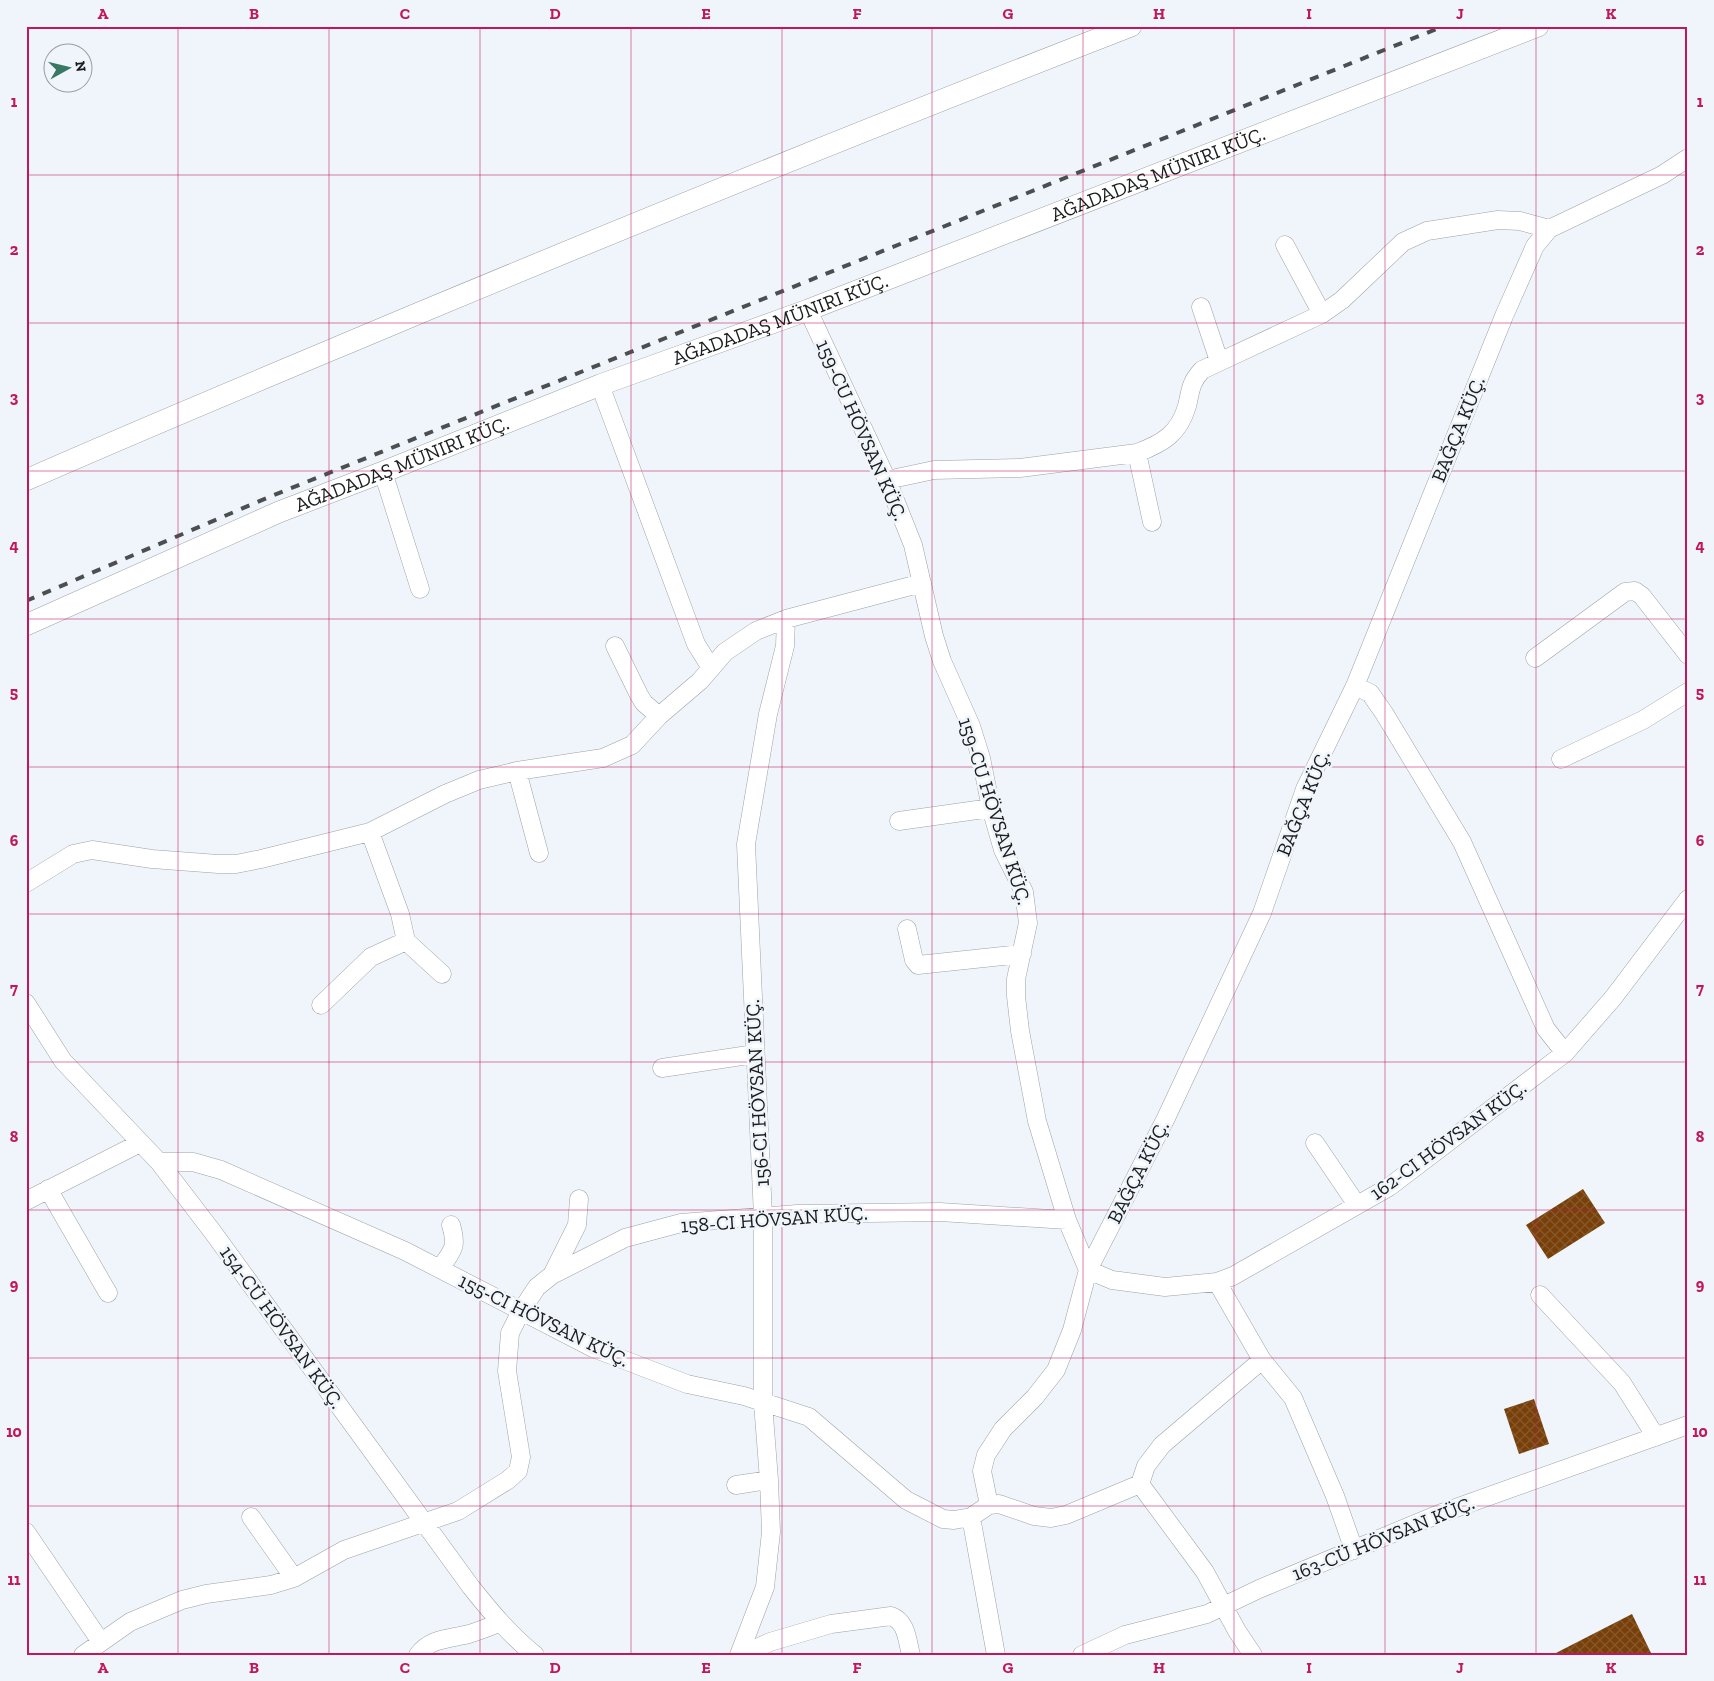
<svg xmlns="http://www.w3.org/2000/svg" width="1714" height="1681" viewBox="0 0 1714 1681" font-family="'Zilla Slab',serif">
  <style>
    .building { fill: url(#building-cross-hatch) }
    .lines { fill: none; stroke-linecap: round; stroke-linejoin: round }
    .minor-casing { stroke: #9da2a7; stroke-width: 19 }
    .tertiary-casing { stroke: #9da2a7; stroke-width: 22 }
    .minor { stroke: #fff; stroke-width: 18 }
    .tertiary { stroke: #fff; stroke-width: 21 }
    .rail { stroke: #4c4f51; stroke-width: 4; stroke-dasharray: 9 9; stroke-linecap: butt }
    .grid { fill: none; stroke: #c2185b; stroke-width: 1; stroke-opacity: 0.55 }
    .labels { text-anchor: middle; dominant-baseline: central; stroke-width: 5; stroke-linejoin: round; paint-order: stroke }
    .street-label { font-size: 20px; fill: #1a1c1d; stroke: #eff5fa }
    .neatline { fill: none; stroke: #c2185b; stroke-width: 2 }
    .grid-label { font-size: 16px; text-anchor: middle; font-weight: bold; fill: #c2185b }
  </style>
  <defs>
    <pattern id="building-cross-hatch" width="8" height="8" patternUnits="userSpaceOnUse" patternTransform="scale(1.25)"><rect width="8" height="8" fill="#784008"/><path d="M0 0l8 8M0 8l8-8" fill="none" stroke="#85592c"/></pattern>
  </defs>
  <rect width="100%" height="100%" fill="#eff5fa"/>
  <path class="building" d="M1583,1189L1605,1223L1548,1259L1526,1225Z
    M1534,1399L1549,1444L1519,1454L1504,1409Z
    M1632,1614L1652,1655H1552Z"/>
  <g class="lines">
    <defs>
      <path id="minor" d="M1285,245L1322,314
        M1201,307L1219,361
        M808,310L887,480L913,545L934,636L942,661L971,726L981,758L991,808L1003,850L1024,892L1028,923L1016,979V996L1020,1031L1037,1121L1067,1220L1088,1270L1112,1280L1165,1287L1217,1282L1233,1276L1389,1187L1565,1053L1613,998L1688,899
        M600,385L696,644L711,668
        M1137,453L1152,522
        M383,472L420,589
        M887,480L934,470L1020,468L1137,453C1163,443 1179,434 1187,406C1191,390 1190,383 1202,370L1322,314L1342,300L1403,242L1427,231L1498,220L1520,221L1549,229
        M615,646L639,695L644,703L659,716
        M1535,658L1625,592L1635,591L1642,596L1688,655
        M1355,686L1370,693L1384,713L1462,842L1546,1029L1565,1053
        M1561,759L1643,720L1688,692
        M517,771L539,853
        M899,821L991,808
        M370,832L400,914L406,941L442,974
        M26,883L73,854L92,850L152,859L218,864H236L261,859L370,832L445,794L479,780L517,771L603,758L632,745L659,716L700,681L725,652L756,631L786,619L922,583
        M907,929L914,960L918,965L1022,954
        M26,1003L63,1061L159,1162L212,1231L471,1587C491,1612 510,1635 535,1655
        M321,1005L371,957L406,941
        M662,1068L755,1054
        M1315,1143L1357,1205
        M159,1162H193L221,1170L405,1251L593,1348L687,1384L744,1396L809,1417L906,1500L943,1519L954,1520L971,1517L989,1505L999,1504L1034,1516L1051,1518L1066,1515L1140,1484L1146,1466L1162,1445L1262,1360
        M48,1189L108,1293
        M26,1201L140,1143
        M440,1269C452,1250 458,1249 451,1225
        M552,1275L577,1225L579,1199
        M1217,1282L1262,1360L1293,1398L1335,1496L1354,1550
        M1540,1295L1622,1383L1656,1437
        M1140,1484L1205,1572L1237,1631L1253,1655
        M736,1485L769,1480
        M989,1505L982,1471L986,1455L1003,1429L1035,1397L1056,1370L1072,1330L1088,1270L1166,1118L1262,913L1305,789L1355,686L1504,316L1535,246L1549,229L1662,175L1688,158
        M251,1517L294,1578
        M971,1517L996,1655
        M26,1532L101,1642
        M83,1655L130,1622L182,1600L206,1594L271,1585L294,1578L344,1550L458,1511L508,1480L518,1471L521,1457L507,1371L510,1333L521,1311L537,1287L552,1275L625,1238L681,1223L797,1214L940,1212L1067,1220
        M418,1655C430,1638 449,1639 469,1634C479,1631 489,1627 499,1623
        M739,1655L765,1587L771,1532L769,1480L763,1403V1216L746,844L768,714L785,646L786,619
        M742,1655L770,1642L831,1624L891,1616C907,1622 907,1640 911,1655
        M1082,1655L1125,1635L1207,1614L1259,1589L1439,1514L1688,1425"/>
      <g id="tertiary">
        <path d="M26,480C158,422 291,367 424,311C659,213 894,118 1131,26"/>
        <path id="s1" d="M26,625L279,512L383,472L600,385L808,310L1538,26"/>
      </g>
    </defs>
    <use href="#minor" class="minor-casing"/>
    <use href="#tertiary" class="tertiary-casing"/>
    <use href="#minor" class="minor"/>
    <use href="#tertiary" class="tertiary"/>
    <path class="rail" d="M26,601L269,497L1444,26"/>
  </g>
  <path class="grid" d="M178,26V1655M329,26V1655M480,26V1655M631,26V1655M782,26V1655M932,26V1655M1083,26V1655M1234,26V1655M1385,26V1655M1536,26V1655M26,175H1688M26,323H1688M26,471H1688M26,619H1688M26,767H1688M26,914H1688M26,1062H1688M26,1210H1688M26,1358H1688M26,1506H1688"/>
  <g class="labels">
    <g class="street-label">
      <text stroke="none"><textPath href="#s1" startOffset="1219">AĞADADAŞ MÜNIRI KÜÇ.</textPath></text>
      <text stroke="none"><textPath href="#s1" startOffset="814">AĞADADAŞ MÜNIRI KÜÇ.</textPath></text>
      <text transform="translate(1458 429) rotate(-68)">BAĞÇA KÜÇ.</text>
      <text transform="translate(862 430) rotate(66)">159-CU HÖVSAN KÜÇ.</text>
      <text stroke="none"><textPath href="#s1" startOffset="409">AĞADADAŞ MÜNIRI KÜÇ.</textPath></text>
      <text transform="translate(1303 803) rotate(-68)">BAĞÇA KÜÇ.</text>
      <text transform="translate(995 811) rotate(72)">159-CU HÖVSAN KÜÇ.</text>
      <text transform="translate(757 1093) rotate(-93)">156-CI HÖVSAN KÜÇ.</text>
      <text transform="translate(1448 1140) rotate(-36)">162-CI HÖVSAN KÜÇ.</text>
      <text transform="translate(1138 1172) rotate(-63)">BAĞÇA KÜÇ.</text>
      <text transform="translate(774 1219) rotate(-4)">158-CI HÖVSAN KÜÇ.</text>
      <text transform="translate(544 1320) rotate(26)">155-CI HÖVSAN KÜÇ.</text>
      <text transform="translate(282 1327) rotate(54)">154-CÜ HÖVSAN KÜÇ.</text>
      <text transform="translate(1383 1538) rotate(-22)">163-CÜ HÖVSAN KÜÇ.</text>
    </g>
  </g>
  <rect width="1714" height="1681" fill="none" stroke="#eff5fa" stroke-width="55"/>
  <g transform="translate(68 68) rotate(82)"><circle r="24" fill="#eff5fa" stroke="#9a9ea2"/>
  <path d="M0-4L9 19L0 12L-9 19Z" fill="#397865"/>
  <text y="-8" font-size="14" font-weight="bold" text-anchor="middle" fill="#1a1c1d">N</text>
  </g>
  <rect x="28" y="28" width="1658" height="1626" class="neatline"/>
  <g class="grid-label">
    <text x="103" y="19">A</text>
    <text x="254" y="19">B</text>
    <text x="405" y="19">C</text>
    <text x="555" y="19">D</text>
    <text x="706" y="19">E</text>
    <text x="857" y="19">F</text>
    <text x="1008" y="19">G</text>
    <text x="1159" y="19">H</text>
    <text x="1309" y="19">I</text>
    <text x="1460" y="19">J</text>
    <text x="1611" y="19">K</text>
    <text x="14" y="107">1</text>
    <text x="1700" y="107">1</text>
    <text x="14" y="255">2</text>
    <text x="1700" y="255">2</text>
    <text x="14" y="403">3</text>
    <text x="1700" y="403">3</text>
    <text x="14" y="551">4</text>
    <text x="1700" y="551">4</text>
    <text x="14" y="698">5</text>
    <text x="1700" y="698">5</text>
    <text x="14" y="846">6</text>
    <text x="1700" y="846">6</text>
    <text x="14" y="994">7</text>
    <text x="1700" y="994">7</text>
    <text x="14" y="1142">8</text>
    <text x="1700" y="1142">8</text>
    <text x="14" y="1290">9</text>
    <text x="1700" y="1290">9</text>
    <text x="14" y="1437">10</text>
    <text x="1700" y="1437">10</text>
    <text x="14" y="1585">11</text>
    <text x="1700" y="1585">11</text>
    <text x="103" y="1673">A</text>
    <text x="254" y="1673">B</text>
    <text x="405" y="1673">C</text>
    <text x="555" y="1673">D</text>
    <text x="706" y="1673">E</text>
    <text x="857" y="1673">F</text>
    <text x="1008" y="1673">G</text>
    <text x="1159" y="1673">H</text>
    <text x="1309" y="1673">I</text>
    <text x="1460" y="1673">J</text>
    <text x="1611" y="1673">K</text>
  </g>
</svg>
